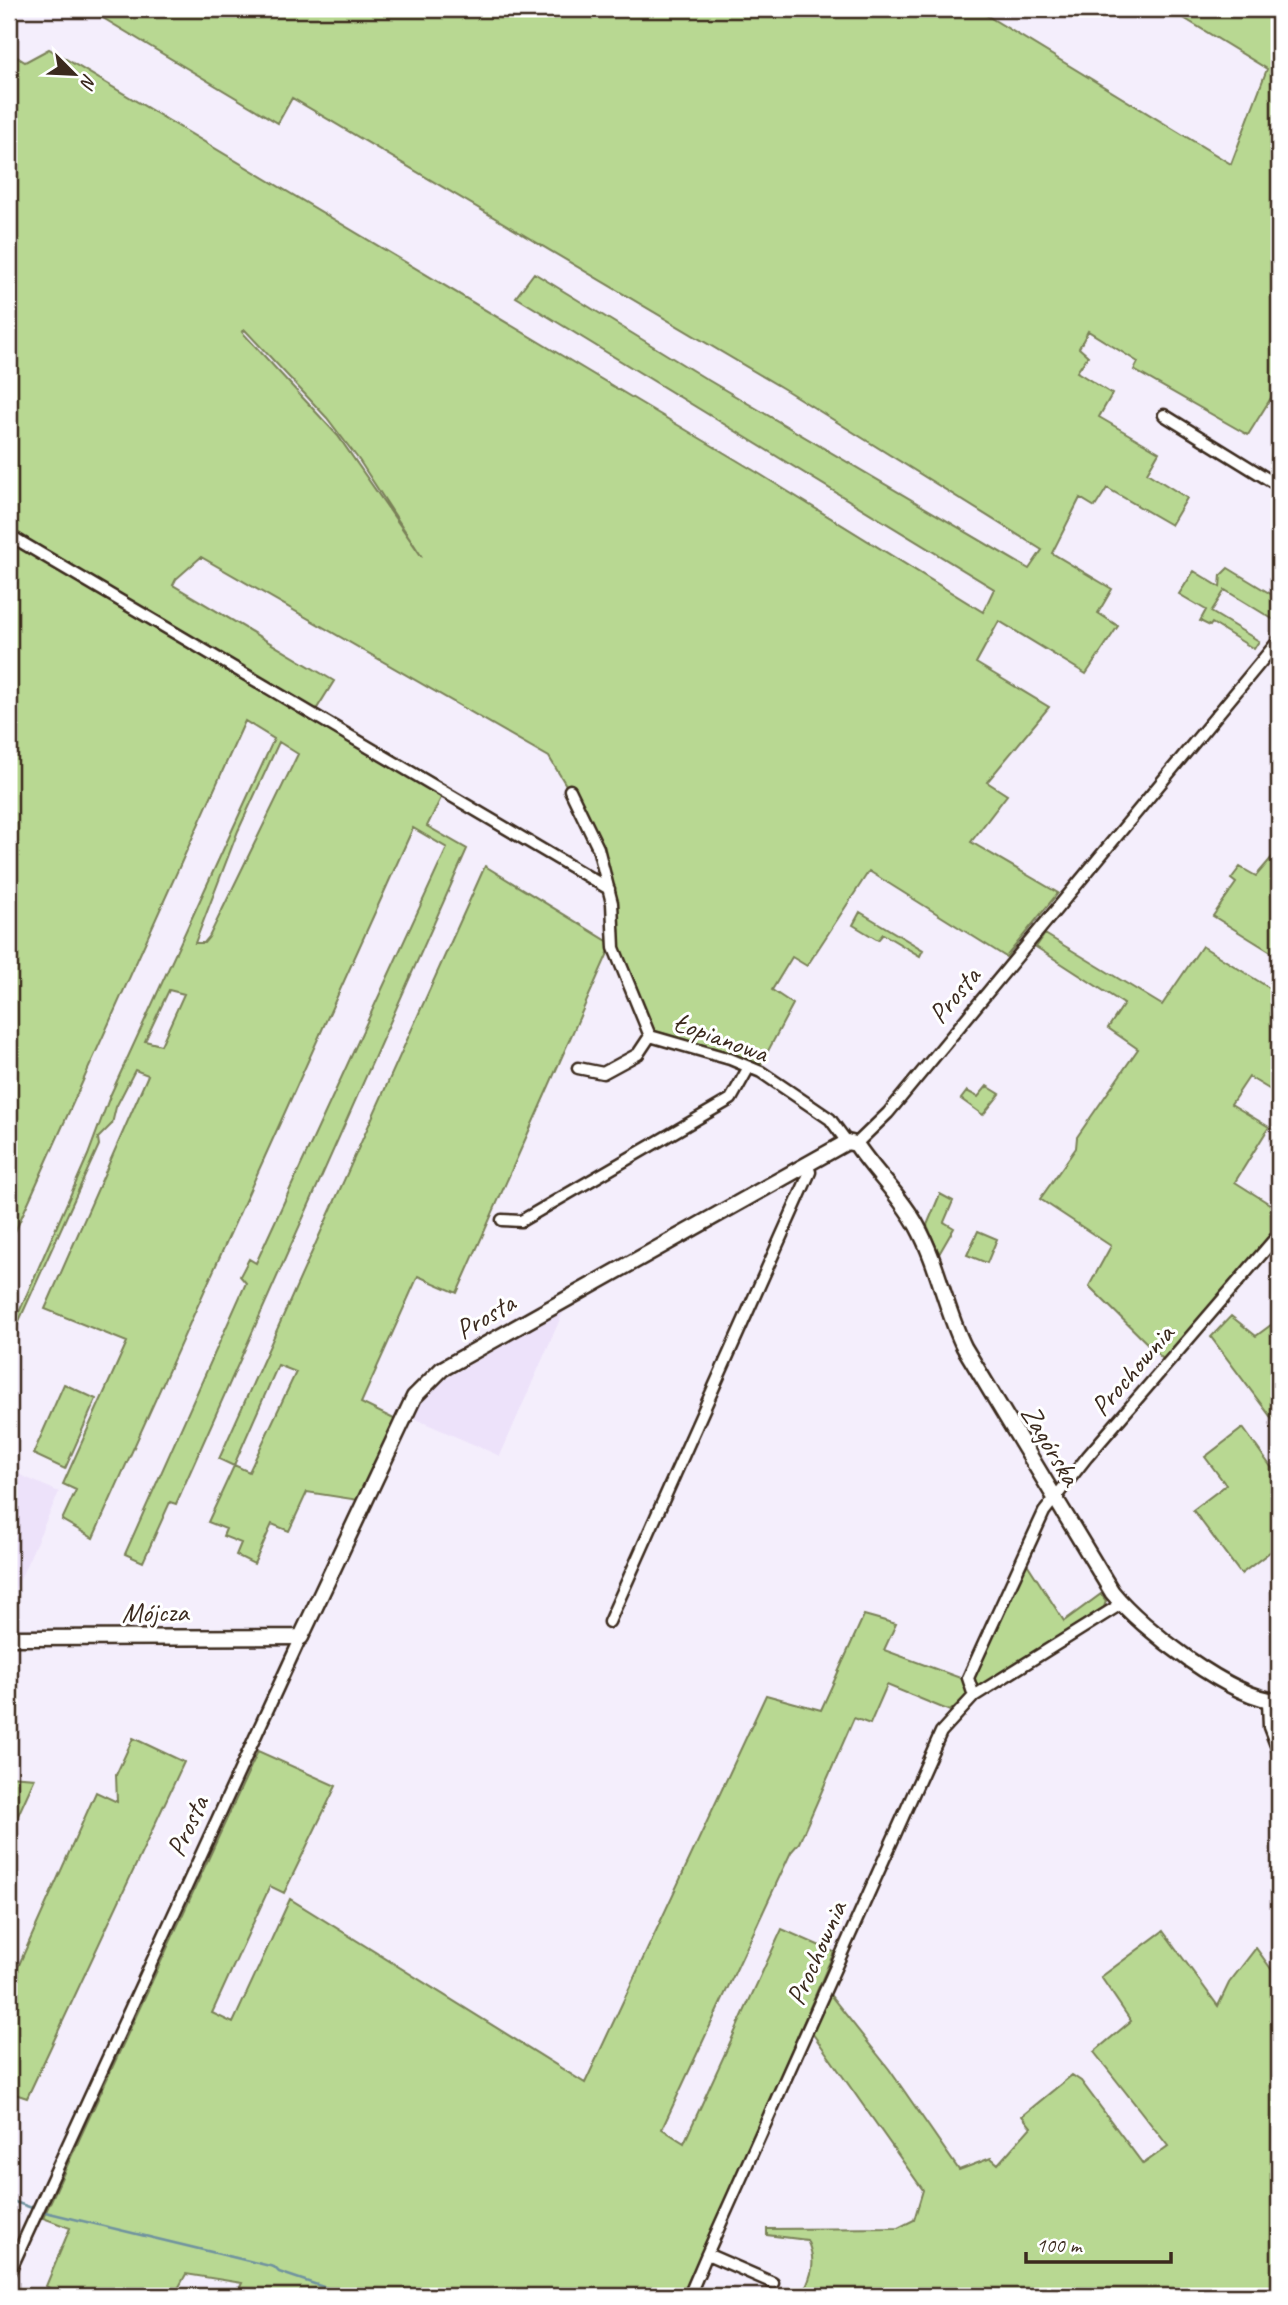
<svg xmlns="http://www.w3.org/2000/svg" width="1288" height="2305" viewBox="0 0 1288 2305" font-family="Caveat,sans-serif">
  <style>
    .built { fill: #ede2fa }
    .green { fill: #b8d892; stroke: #7a8158; stroke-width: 2; fill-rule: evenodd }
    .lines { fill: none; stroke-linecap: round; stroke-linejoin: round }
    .stream { stroke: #70939f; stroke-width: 2.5 }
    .street-casing { stroke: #3b2a1e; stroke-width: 15 }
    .secondary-casing { stroke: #3b2a1e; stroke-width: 19 }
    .street { stroke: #fff; stroke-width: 10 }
    .secondary { stroke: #fff; stroke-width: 14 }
    .labels { text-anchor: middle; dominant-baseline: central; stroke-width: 6; stroke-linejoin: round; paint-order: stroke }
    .street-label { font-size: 28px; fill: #3b2a1e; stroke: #fff }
  </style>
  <rect width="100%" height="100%" fill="#f4eefc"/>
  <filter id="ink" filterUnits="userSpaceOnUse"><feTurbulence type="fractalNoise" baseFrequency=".0143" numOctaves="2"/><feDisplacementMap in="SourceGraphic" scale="14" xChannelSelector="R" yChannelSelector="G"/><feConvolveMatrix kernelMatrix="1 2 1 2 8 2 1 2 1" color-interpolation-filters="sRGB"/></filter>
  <g filter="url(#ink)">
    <path class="built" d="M564,1310L500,1456L411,1417L424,1397L440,1382Z
      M9,1470L59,1492L9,1604Z"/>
    <path class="green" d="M88,9H976L1231,164L1267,69L1169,9H1279V392L1276,390L1248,435L1134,370L1138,362L1088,331L1079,348L1088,356L1077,372L1112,394L1099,417L1159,452L1147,473L1187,498L1171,525L1107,488L1095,507L1080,498L1052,553L1112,589L1098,613L1118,626L1086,674L999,621L976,663L1049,707L987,782L1007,795L971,842L1058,893L1006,957L869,871L807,966L792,957L772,990L793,1004L759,1068L732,1054L655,1031L650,1026L617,944L618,906L598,838L549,757L201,557L176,579L173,585L334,681L316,710L447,786L427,826L467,849L176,1504L170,1502L143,1562L125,1554L246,1283L240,1276L249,1259L256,1263L447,848L413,828L93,1538L62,1520L76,1490L63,1484L127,1342L45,1309L148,1075L135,1070L116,1107L112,1124L98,1138L99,1145L9,1343V1335L88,1155L110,1096L274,739L245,721L9,1245V602L17,583L9,578V52L25,62L49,49L758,473L983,612L994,589L516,297L534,273L708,380L1029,569L1042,550L784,389L292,98L278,123ZM245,330L327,418L359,460L422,557L338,436L242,332ZM279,742L298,754L209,937L204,943H195L238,831ZM169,990L184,994L161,1045L145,1041Z
      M1228,568L1279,599V623L1225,590L1211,612L1259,641L1254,649L1212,623L1210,626L1200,621L1206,610L1179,594L1194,571L1220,587L1221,575Z
      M1279,849V957L1213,916L1236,883L1231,879L1240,867L1256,876Z
      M485,866L612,944L457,1293L418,1276L361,1403L396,1420L358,1500L307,1492L289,1531L272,1524L254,1564L236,1555L241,1543L223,1536L226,1529L208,1522L234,1466L219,1459ZM278,1365L296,1372L249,1472L234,1465Z
      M860,912L923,950L920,956L883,934L878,940L853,925Z
      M1045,934L1162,1005L1202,946L1279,994V1095L1249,1077L1231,1104L1269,1127L1235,1182L1279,1210V1228L1164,1360L1089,1286L1111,1246L1040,1199L1076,1148L1077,1137L1138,1049L1108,1028L1124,1004L1036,947Z
      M987,1086L1000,1094L983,1115L961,1099L967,1091L978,1097Z
      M940,1194L953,1201L944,1222L954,1228L939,1254L927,1225Z
      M978,1231L997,1239L987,1263L967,1255Z
      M1231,1316L1256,1336L1279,1319V1428L1211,1337Z
      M64,1384L96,1399L65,1469L33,1454Z
      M1243,1428L1279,1478V1545L1241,1574L1193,1510L1226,1485L1205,1457Z
      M1026,1562L1064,1621L1101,1594L1106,1601L1104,1607L979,1687L974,1686L972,1676Z
      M864,1615L896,1624L884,1650L963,1679L967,1695L950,1711L887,1685L870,1724L854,1718L799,1843L791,1852L662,2129L684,2143L782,1929L834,1952L685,2296H236L242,2283L186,2274L174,2296H63L46,2286L70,2228L43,2218L258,1751L336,1786L284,1893L270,1886L212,2013L233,2023L290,1899L585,2083L766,1695L821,1710Z
      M133,1738L184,1762L27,2098L9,2092V1987L96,1792L117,1802L116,1775Z
      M9,1776L35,1778L9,1835Z
      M1163,1931L1218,2006L1229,1983L1256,1948L1279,1980V2296H802C812,2275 817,2262 807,2240L767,2235V2229L898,2228L914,2220L923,2190L810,2030L827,1991L889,2069L959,2170L991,2158L998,2164L1031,2127L1022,2116L1072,2075L1081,2081L1143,2164L1168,2146L1094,2052L1131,2021L1101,1977Z"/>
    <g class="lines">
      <path class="stream" d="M9,2200L35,2209
        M41,2211L274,2267L279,2272L341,2293L360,2291L374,2296"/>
      <defs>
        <path id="street" d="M1164,415L1279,486
          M9,535L609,889
          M570,790L598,848L612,903L614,948L650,1036L730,1059L761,1072L830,1119L847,1142
          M578,1068L603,1073L638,1054L650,1036
          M856,1144L888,1113L1279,640
          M502,1220L521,1221L731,1099L749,1067
          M609,1622L810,1172L807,1164
          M974,1696L968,1678L1044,1512L1087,1457L1279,1234
          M1268,1701L1269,1727L1279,1753
          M707,2254L941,1732L974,1696L1121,1604
          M9,2273L301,1637
          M689,2296L707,2254L773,2283"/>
        <path id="secondary" d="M9,1638L301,1637L414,1397L442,1369L847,1142L856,1144C875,1173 901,1196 917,1226C938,1264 945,1308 964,1347L1112,1592C1142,1629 1232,1699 1279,1701"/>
      </defs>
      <use href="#street" class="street-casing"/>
      <use href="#secondary" class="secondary-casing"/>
      <use href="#street" class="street"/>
      <use href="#secondary" class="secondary"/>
    </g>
  </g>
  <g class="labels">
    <g class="street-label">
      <text transform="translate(954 995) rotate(-50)">Prosta</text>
      <text transform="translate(721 1037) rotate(20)">Łopianowa</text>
      <text transform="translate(485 1316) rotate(-30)">Prosta</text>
      <text transform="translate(1132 1370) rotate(-49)">Prochownia</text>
      <text transform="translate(1051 1445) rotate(59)">Zagórska</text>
      <text transform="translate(155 1612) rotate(-1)">Mójcza</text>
      <text transform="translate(187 1826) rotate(-65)">Prosta</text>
      <text transform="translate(816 1953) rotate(-66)">Prochownia</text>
    </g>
  </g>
  <rect width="1288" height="2305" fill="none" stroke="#fff" stroke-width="35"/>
  <rect x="18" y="18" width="1253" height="2270" fill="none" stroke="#3b2a1e" stroke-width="2.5" filter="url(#ink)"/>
  <g transform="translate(74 74) rotate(114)" stroke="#ffffff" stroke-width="5" paint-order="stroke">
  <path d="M0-5L12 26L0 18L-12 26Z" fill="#3b2a1e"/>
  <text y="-10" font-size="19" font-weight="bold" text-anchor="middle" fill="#3b2a1e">N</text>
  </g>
  <path d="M1026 2252v10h145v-10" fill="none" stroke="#3b2a1e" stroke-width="3.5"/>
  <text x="1036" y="2252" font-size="21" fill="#3b2a1e" stroke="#ffffff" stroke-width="5" paint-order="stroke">100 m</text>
</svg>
